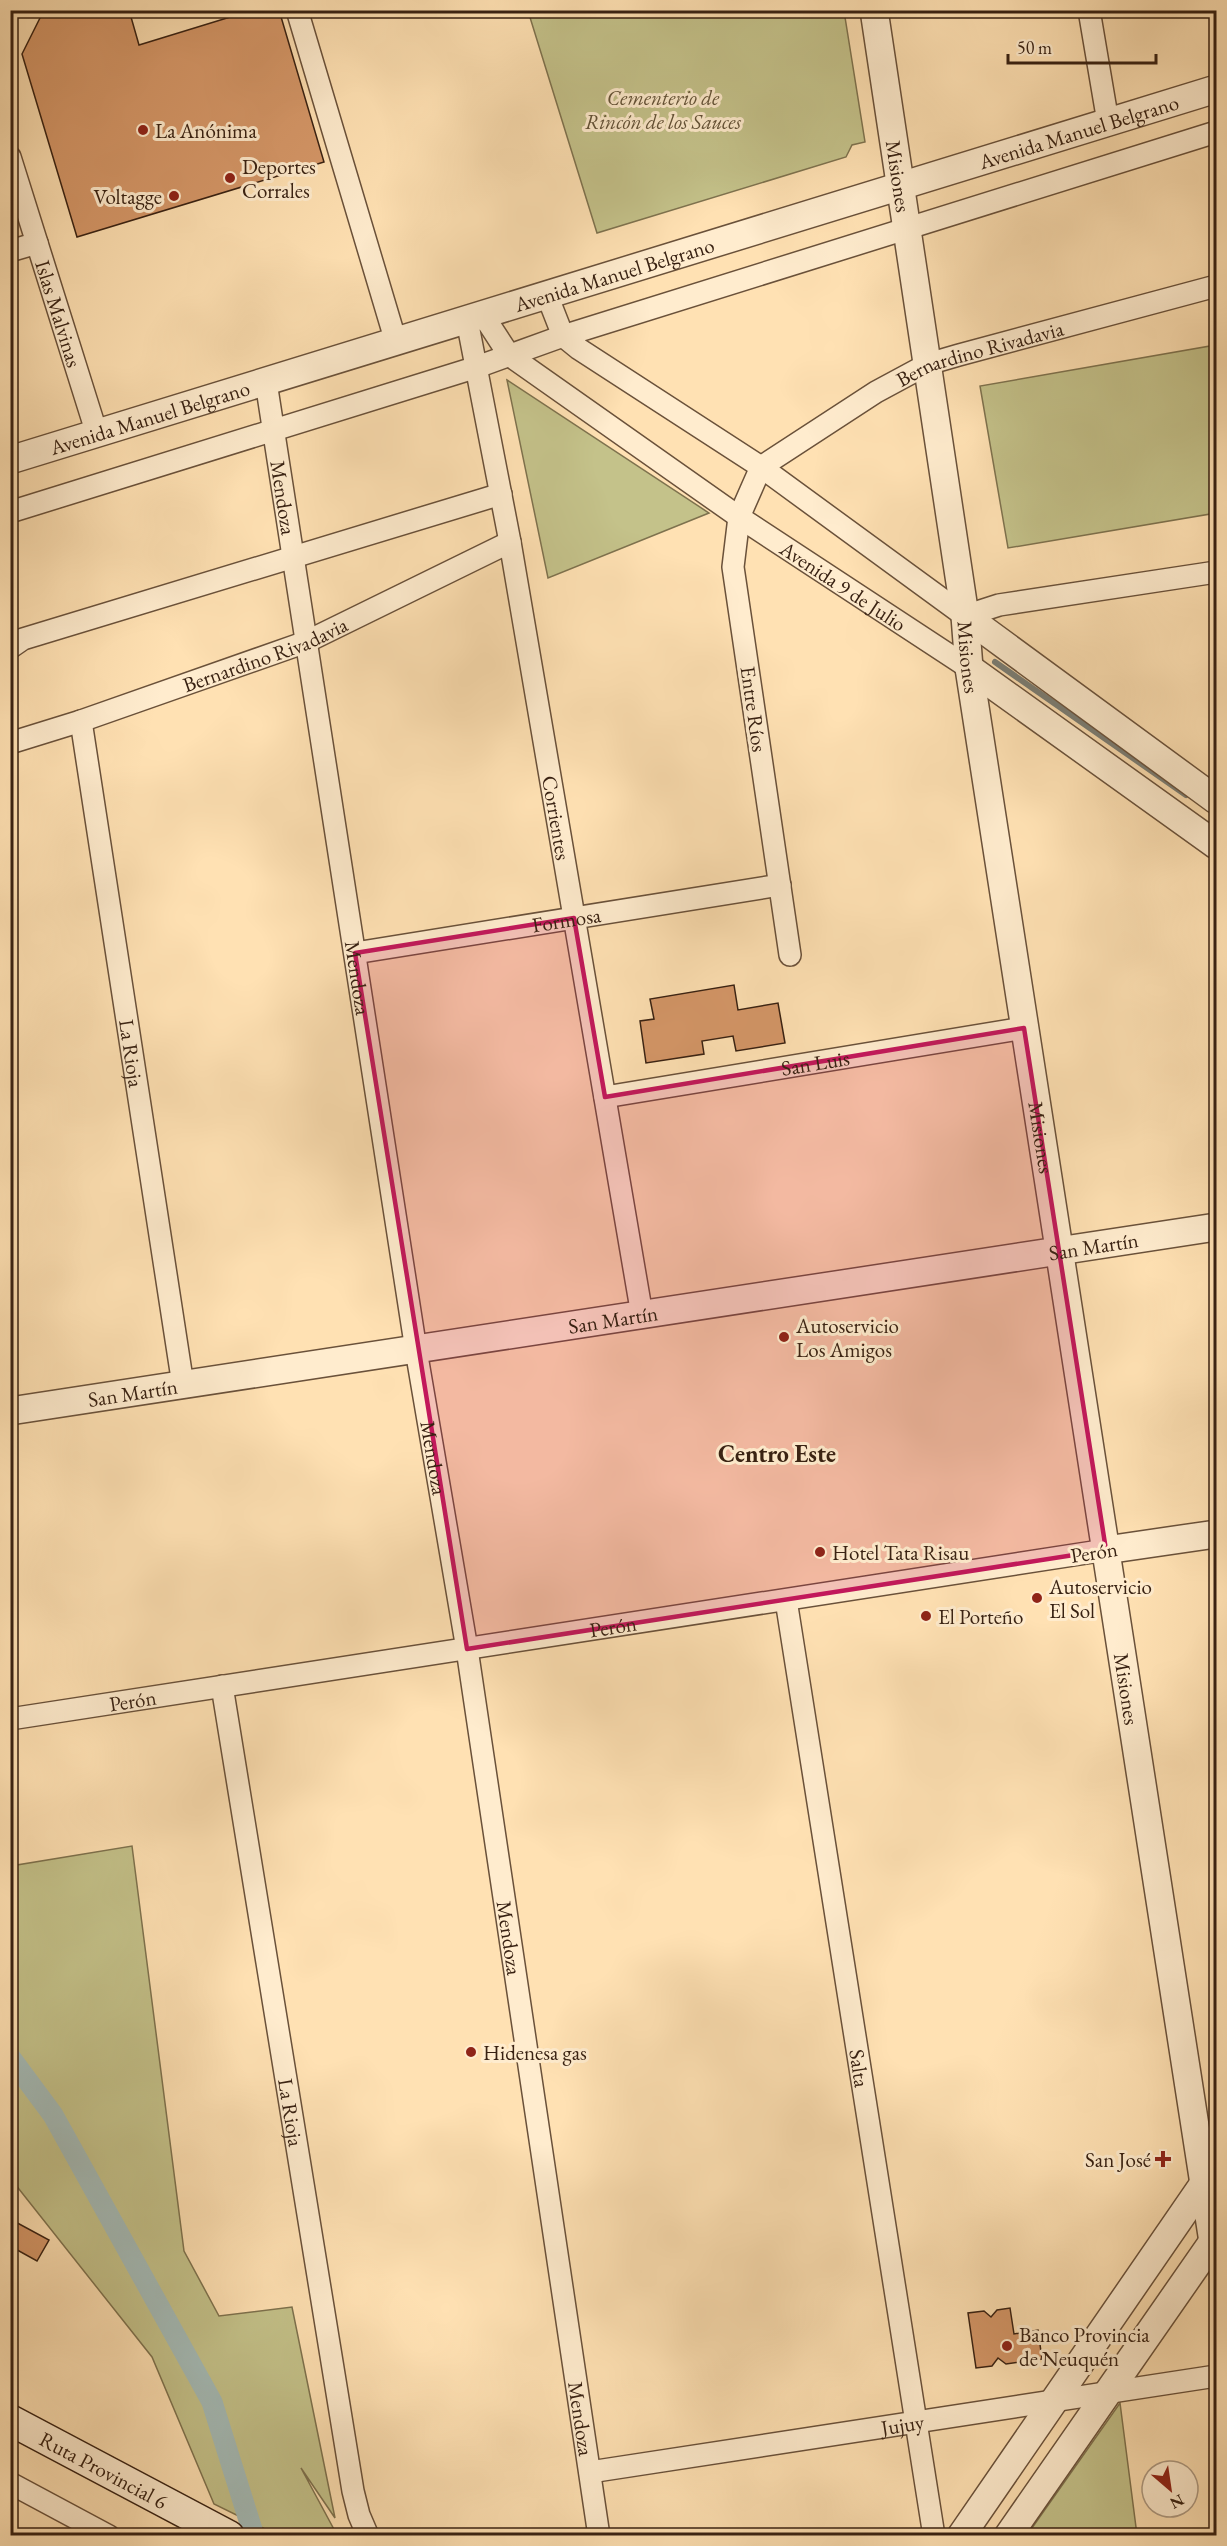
<svg xmlns="http://www.w3.org/2000/svg" width="1227" height="2546" viewBox="0 0 1227 2546" font-family="'EB Garamond',serif">
  <style>
    .green { fill: #c4c28a; stroke: #7e724e; stroke-width: 1.5 }
    .lines { fill: none; stroke-linecap: round; stroke-linejoin: round }
    .stream { stroke: #797d75; stroke-width: 6 }
    .canal { stroke: #a4bbb7; stroke-width: 21 }
    .building { fill: #d59768; stroke: #382112; stroke-width: 1.5 }
    .minor-casing { stroke: #6a513a; stroke-width: 24 }
    .tertiary-casing { stroke: #6a513a; stroke-width: 30 }
    .secondary-casing { stroke: #382112; stroke-width: 33 }
    .minor { stroke: #ffecce; stroke-width: 21 }
    .tertiary { stroke: #ffecce; stroke-width: 27 }
    .secondary { stroke: #ffecce; stroke-width: 30 }
    .marked { fill: #c2185b; fill-opacity: 0.2; stroke: #c2185b; stroke-width: 4.5; stroke-linejoin: round }
    .poi-dot { fill: #8f2418; stroke: #ffecce; stroke-width: 2 }
    .labels { text-anchor: middle; dominant-baseline: central; stroke-width: 6; stroke-linejoin: round; paint-order: stroke }
    .park-label { font-size: 21px; font-style: italic; fill: #625136; stroke: #ffecce }
    .poi-label { font-size: 21px; fill: #382112; stroke: #ffecce; text-anchor: start }
    .street-label { font-size: 21px; fill: #382112; stroke: #ffecce }
    .quarter-label { font-size: 24px; font-weight: bold; fill: #382112; stroke: #ffecce }
  </style>
  <rect width="100%" height="100%" fill="#ffe1b3"/>
  <filter id="stains"><feTurbulence type="fractalNoise" baseFrequency=".00333" numOctaves="4"/><feColorMatrix values="0 0 0 0 .2 0 0 0 0 .09 0 0 0 0 .02 0 0 0 .5 -.17"/></filter>
  <radialGradient id="worn" r=".72"><stop offset=".6" stop-color="#630" stop-opacity="0"/><stop offset="1" stop-color="#630" stop-opacity=".3"/></radialGradient>
  <path class="green" d="M528,11H844L865,142L852,145L846,157L597,233Z
    M1216,345V513L1008,548L980,386Z
    M507,380L709,513L548,578Z
    M132,1846L184,2251L219,2316L292,2307L335,2518L301,2468L337,2535H277L214,2504L152,2357L11,2179V1866Z
    M1120,2403L1137,2535H1027Z"/>
  <g class="lines">
    <path class="stream" d="M995,662L1186,795"/>
    <path class="canal" d="M10,2057L53,2115L212,2402L254,2536"/>
  </g>
  <path class="building" d="M44,10H129L139,45L253,10H279L324,162L77,237L22,54Z
    M734,985L738,1010L778,1003L785,1043L736,1051L733,1036L702,1041L704,1054L646,1063L640,1021L654,1019L650,999Z
    M10,2219L49,2240L37,2261L10,2246Z
    M1010,2308L1014,2334L1038,2330L1042,2359L1006,2364L998,2358L992,2366L976,2368L968,2313L984,2311L991,2317L997,2310Z"/>
  <g class="lines">
    <defs>
      <g id="minor">
        <path d="M297,10L396,342"/>
        <path d="M1089,10L1108,122"/>
        <path id="s1" d="M10,157L97,434"/>
        <path d="M10,251L37,243"/>
        <path d="M547,295L563,336L579,349L761,467L965,616L999,605L1216,572"/>
        <path id="s2" d="M483,315L509,355L739,517L969,668"/>
        <path id="s3" d="M467,320L510,542L642,1315"/>
        <path id="s4" d="M266,382L416,1350L467,1649L599,2536"/>
        <path d="M10,512L477,367L563,336L1216,132"/>
        <path d="M10,648L23,639L501,494"/>
        <path id="s5" d="M81,721L183,1385"/>
        <path id="s6" d="M10,743L81,721L306,642L510,542"/>
        <path id="s7" d="M355,953L780,885"/>
        <path id="s8" d="M790,955L733,567L739,517L761,467L876,392L928,364L959,355L1216,286"/>
        <path id="s9" d="M605,1097L1024,1028"/>
        <path id="s10" d="M786,1600L934,2536"/>
        <path id="s11" d="M222,1686L353,2491L359,2515L368,2536"/>
        <path id="s12" d="M10,1719L1106,1550"/>
        <path id="s13" d="M590,2472L1216,2376"/>
        <path d="M10,2483L109,2536"/>
      </g>
      <g id="tertiary">
        <path id="s14" d="M874,10L965,616L969,668L1213,2242"/>
        <path id="s15" d="M10,460L1216,89"/>
        <path d="M965,616L1216,800"/>
        <path d="M969,668L1216,845"/>
        <path id="s16" d="M10,1411L1216,1227"/>
        <path d="M1106,1550L1216,1534"/>
        <path d="M961,2536L1209,2176"/>
        <path d="M1008,2536L1216,2237"/>
      </g>
      <g id="secondary">
        <path id="s17" d="M10,2420L229,2536"/>
      </g>
    </defs>
    <use href="#minor" class="minor-casing"/>
    <use href="#tertiary" class="tertiary-casing"/>
    <use href="#secondary" class="secondary-casing"/>
    <use href="#minor" class="minor"/>
    <use href="#tertiary" class="tertiary"/>
    <use href="#secondary" class="secondary"/>
  </g>
  <path class="marked" d="M574,918L605,1097L1024,1028L1106,1550L467,1649L355,953Z"/>
  <g class="poi-dot">
    <circle cx="143" cy="130" r="6"/>
    <circle cx="230" cy="178" r="6"/>
    <circle cx="174" cy="196" r="6"/>
    <circle cx="784" cy="1337" r="6"/>
    <circle cx="820" cy="1552" r="6"/>
    <circle cx="1037" cy="1598" r="6"/>
    <circle cx="926" cy="1616" r="6"/>
    <circle cx="471" cy="2052" r="6"/>
    <path d="M1160 2150h6v6h6v6h-6v6h-6v-6h-6v-6h6z"/>
    <circle cx="1007" cy="2346" r="6"/>
  </g>
  <g class="labels">
    <g class="park-label">
      <text x="663" y="97">Cementerio de<tspan x="663" dy="24">Rincón de los Sauces</tspan></text>
    </g>
    <g class="poi-label">
      <text x="155" y="130">La Anónima</text>
      <text x="242" y="166">Deportes<tspan x="242" dy="24">Corrales</tspan></text>
      <text x="162" y="196" text-anchor="end">Voltagge</text>
      <text x="796" y="1325">Autoservicio<tspan x="796" dy="24">Los Amigos</tspan></text>
      <text x="832" y="1552">Hotel Tata Risau</text>
      <text x="1049" y="1586">Autoservicio<tspan x="1049" dy="24">El Sol</tspan></text>
      <text x="938" y="1616">El Porteño</text>
      <text x="483" y="2052">Hidenesa gas</text>
      <text x="1151" y="2159" text-anchor="end">San José</text>
      <text x="1019" y="2334">Banco Provincia<tspan x="1019" dy="24">de Neuquén</tspan></text>
    </g>
    <g class="street-label">
      <text stroke="none"><textPath href="#s15" startOffset="1118">Avenida Manuel Belgrano</textPath></text>
      <text stroke="none"><textPath href="#s14" startOffset="168">Misiones</textPath></text>
      <text stroke="none"><textPath href="#s15" startOffset="632">Avenida Manuel Belgrano</textPath></text>
      <text stroke="none"><textPath href="#s1" startOffset="164">Islas Malvinas</textPath></text>
      <text stroke="none"><textPath href="#s8" startOffset="746">Bernardino Rivadavia</textPath></text>
      <text stroke="none"><textPath href="#s15" startOffset="146">Avenida Manuel Belgrano</textPath></text>
      <text stroke="none"><textPath href="#s4" startOffset="117">Mendoza</textPath></text>
      <text stroke="none"><textPath href="#s2" startOffset="454">Avenida 9 de Julio</textPath></text>
      <text stroke="none"><textPath href="#s6" startOffset="270">Bernardino Rivadavia</textPath></text>
      <text stroke="none"><textPath href="#s14" startOffset="654">Misiones</textPath></text>
      <text transform="translate(754 709) rotate(82)">Entre Ríos</text>
      <text stroke="none"><textPath href="#s3" startOffset="506">Corrientes</textPath></text>
      <text stroke="none"><textPath href="#s7" startOffset="214">Formosa</textPath></text>
      <text stroke="none"><textPath href="#s4" startOffset="603">Mendoza</textPath></text>
      <text stroke="none"><textPath href="#s5" startOffset="336">La Rioja</textPath></text>
      <text stroke="none"><textPath href="#s9" startOffset="213">San Luis</textPath></text>
      <text stroke="none"><textPath href="#s14" startOffset="1140">Misiones</textPath></text>
      <text stroke="none"><textPath href="#s16" startOffset="1096">San Martín</textPath></text>
      <text stroke="none"><textPath href="#s16" startOffset="610">San Martín</textPath></text>
      <text stroke="none"><textPath href="#s16" startOffset="124">San Martín</textPath></text>
      <text stroke="none"><textPath href="#s4" startOffset="1089">Mendoza</textPath></text>
      <text transform="translate(1094 1552) rotate(-9)">Perón</text>
      <text stroke="none"><textPath href="#s12" startOffset="610">Perón</textPath></text>
      <text stroke="none"><textPath href="#s14" startOffset="1698">Misiones</textPath></text>
      <text stroke="none"><textPath href="#s12" startOffset="124">Perón</textPath></text>
      <text stroke="none"><textPath href="#s4" startOffset="1575">Mendoza</textPath></text>
      <text stroke="none"><textPath href="#s10" startOffset="474">Salta</textPath></text>
      <text stroke="none"><textPath href="#s11" startOffset="432">La Rioja</textPath></text>
      <text stroke="none"><textPath href="#s4" startOffset="2061">Mendoza</textPath></text>
      <text stroke="none"><textPath href="#s13" startOffset="316">Jujuy</textPath></text>
      <text stroke="none"><textPath href="#s17" startOffset="106">Ruta Provincial 6</textPath></text>
    </g>
    <g class="quarter-label">
      <text x="777" y="1453">Centro Este</text>
    </g>
  </g>
  <rect width="1227" height="2546" fill="none" stroke="#ffe1b3" stroke-width="36"/>
  <rect x="12" y="12" width="1203" height="2522" fill="none" stroke="#382112" stroke-width="3"/>
  <rect x="18" y="18" width="1191" height="2510" fill="none" stroke="#382112" stroke-width="1.5"/>
  <g transform="translate(1170 2489) rotate(151)"><circle r="28" fill="#ffecce" stroke="#af9b83" stroke-width="1.5"/>
  <path d="M0-4.5L10 22L0 15L-10 22Z" fill="#8f2418"/>
  <text y="-9" font-size="16" font-weight="bold" text-anchor="middle" fill="#382112">N</text>
  </g>
  <path d="M1008 54v9h148v-9" fill="none" stroke="#382112" stroke-width="3"/>
  <text x="1017" y="54" font-size="18" fill="#382112" stroke="#ffecce" stroke-width="4.5" paint-order="stroke">50 m</text>
  <rect width="100%" height="100%" filter="url(#stains)"/>
  <rect width="100%" height="100%" fill="url(#worn)"/>
</svg>
